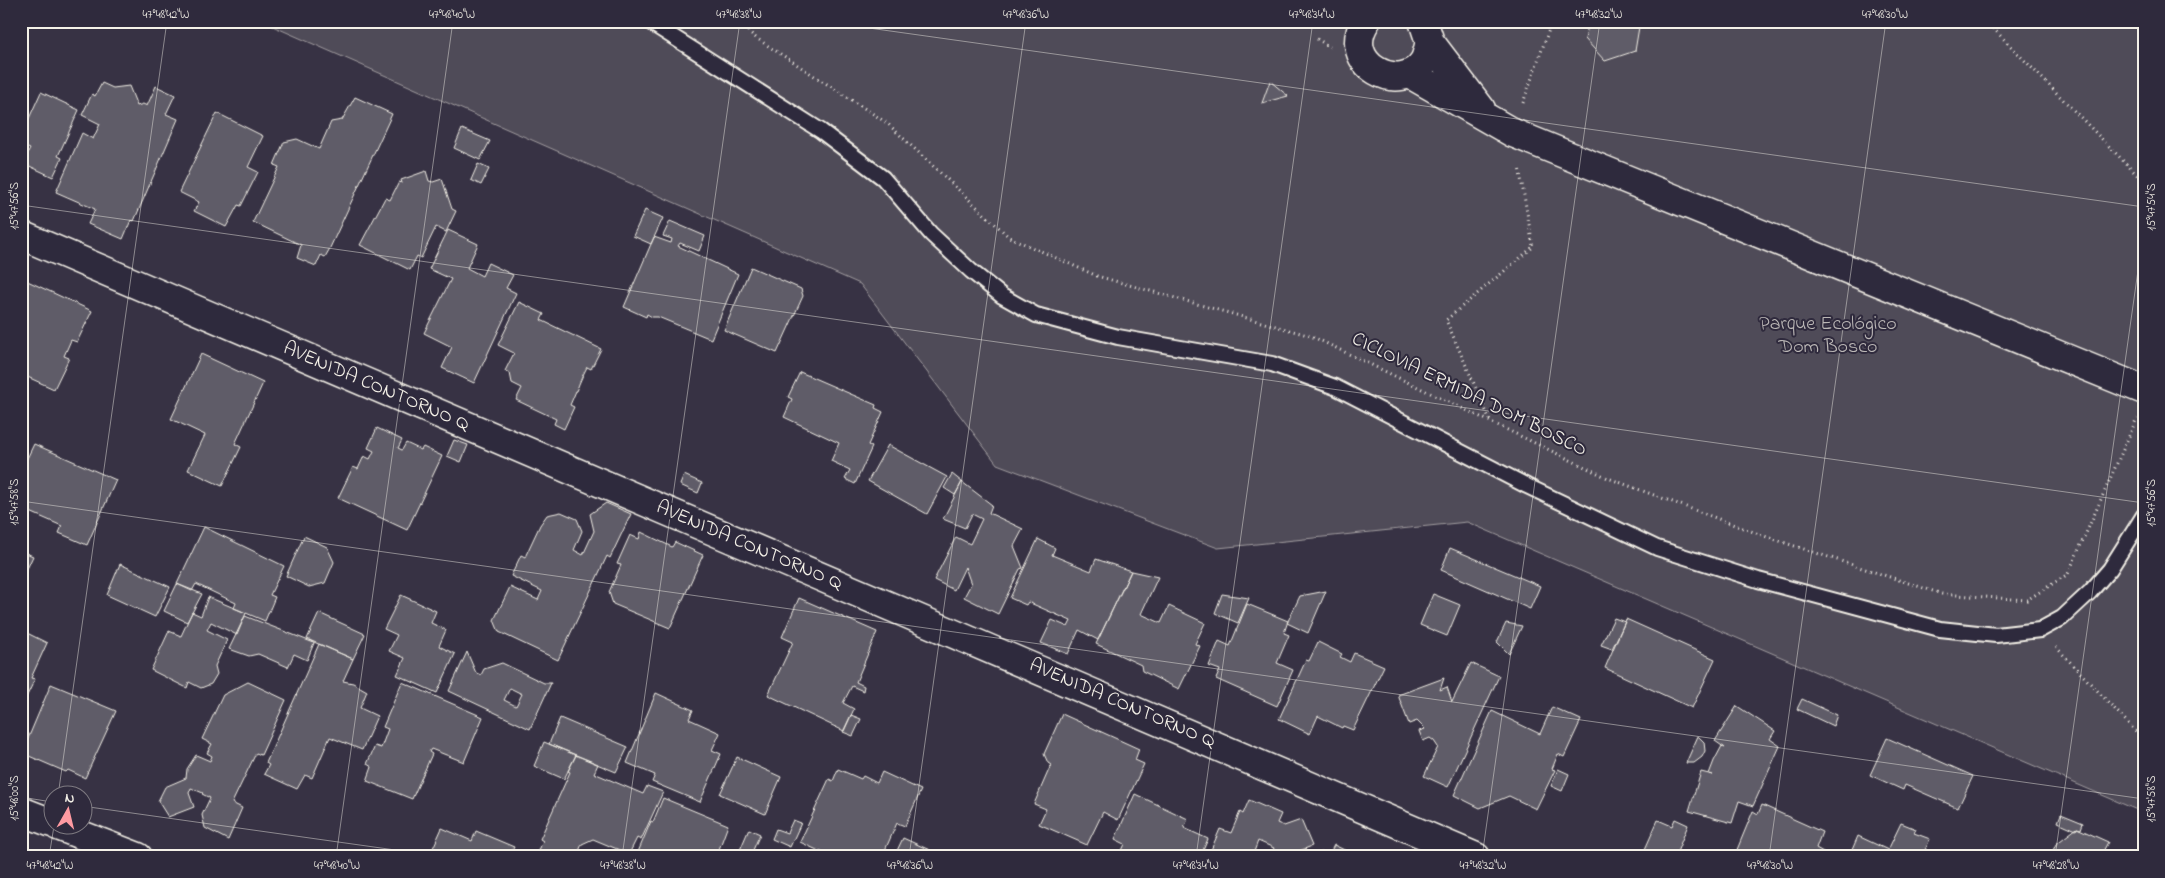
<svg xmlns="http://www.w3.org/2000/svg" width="2165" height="878" viewBox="0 0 2165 878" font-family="'Indie Flower',sans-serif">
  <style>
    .green { fill: #504b59; stroke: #a29ea0 }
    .building { fill: #5f5c67; stroke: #f4f1e8; fill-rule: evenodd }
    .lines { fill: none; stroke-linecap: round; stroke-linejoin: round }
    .service-casing { stroke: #f4f1e8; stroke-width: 18 }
    .minor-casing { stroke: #f4f1e8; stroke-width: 31 }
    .path { stroke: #f4f1e8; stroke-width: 3; stroke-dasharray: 1 4; stroke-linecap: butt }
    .service { stroke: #2f2a3d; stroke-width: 14 }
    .minor { stroke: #2f2a3d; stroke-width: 28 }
    .ticks { fill: none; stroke: #f4f1e8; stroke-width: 1; stroke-opacity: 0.45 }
    .labels { text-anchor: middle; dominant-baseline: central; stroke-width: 4; stroke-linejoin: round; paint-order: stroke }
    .park-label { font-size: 20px; fill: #bbb7b6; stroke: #2f2a3d }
    .street-label { font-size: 20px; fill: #f4f1e8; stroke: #2f2a3d }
    .neatline { fill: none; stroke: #f4f1e8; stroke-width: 2 }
    .ticks-label { font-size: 12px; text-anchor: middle; fill: #f4f1e8 }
  </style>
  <rect width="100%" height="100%" fill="#373244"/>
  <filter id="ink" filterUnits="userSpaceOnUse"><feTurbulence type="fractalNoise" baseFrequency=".02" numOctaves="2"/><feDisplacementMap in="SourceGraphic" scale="10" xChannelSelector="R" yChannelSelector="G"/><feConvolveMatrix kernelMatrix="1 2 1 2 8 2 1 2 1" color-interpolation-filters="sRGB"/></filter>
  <g filter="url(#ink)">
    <path class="green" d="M261,21H2144V813L1467,522L1218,548L997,464L860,284Z"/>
    <path class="building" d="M1589,21H1640L1635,51L1605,61L1585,39Z
      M1270,81L1288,96L1262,103Z
      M102,83L113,88L129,86L137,106L143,104L147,106L156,86L175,95L166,114L178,119L134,221L131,220L123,239L88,224L95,209L56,192L82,133L93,139L100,124L82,115L92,94L95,96Z
      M41,92L79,110L58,156L62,158L53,177L23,163L30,149L21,145V136Z
      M355,97L392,114L329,250L325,257L321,255L316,266L297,258L301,245L253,222L279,167L274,165L284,142L297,139L319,149L331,122L342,120Z
      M217,113L263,136L248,167L258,172L241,206L238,205L226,227L194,211L199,202L179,192Z
      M462,129L490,141L480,160L454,148Z
      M478,164L489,169L481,185L471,180Z
      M426,171L429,181L433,182L442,179L452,209L456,211L446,232L436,227L421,258L417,256L410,270L360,245L385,198L390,200L399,182L402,183L401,180Z
      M645,210L663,218L651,244L633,236Z
      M670,221L705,236L699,251L680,243L678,246L738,274L711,339L658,317H652L647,314L646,317L624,307L654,237L671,243L672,239L663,236Z
      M448,230L478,244L467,268L482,276L488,263L513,275L506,288L516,293L474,383L442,368L452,347L424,333L451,279L429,269Z
      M751,267L801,289L803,296L777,353L724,330Z
      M21,278L92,311L77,342L71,340L64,356L69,358L54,389L21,374Z
      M519,302L544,314L541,320L601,349L591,369L587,367L582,377L570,405L574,407L564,429L554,424L556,419L516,400L522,388L512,383L510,373L505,371L514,353L498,345Z
      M201,354L263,383L235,444L241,447L222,486L188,470L205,435L171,419Z
      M800,372L876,405L875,408L883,412L868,445L872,447L855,484L845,479L850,470L831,461L839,443L784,417L792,399L788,397Z
      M377,428L402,440L398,448L402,450L406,443L421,450L423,447L442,456L407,530L338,498L353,467L358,469L364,456L370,459L374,451L368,448Z
      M454,440L468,445L461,462L447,456Z
      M34,444L116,480L87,545L59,533L62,526L21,508V471Z
      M888,445L947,477L927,514L868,481Z
      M952,474L962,482L955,495L944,488Z
      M684,475L702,483L698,493L680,485Z
      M962,482L992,505L989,513L1023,529L1014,546L1023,568L1020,569L998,614L964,597L971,584L965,567L954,590L934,580L956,537L970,544L982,519L972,514L965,528L943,519Z
      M606,503L631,514L610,558L607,556L558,660L499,632L494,620L510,587L538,600L542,591L511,576L521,555L525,557L540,525L547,515L561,512L577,519L582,531L574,550L583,555L594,531L590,514Z
      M204,527L284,566L270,595L275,597L265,621L234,608L236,603L196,584L192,591L177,584Z
      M641,532L672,547L675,542L703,555L670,628L613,604L609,592L621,565L617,564L630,535L639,539Z
      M304,536L327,547L334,562L325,583L309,587L286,576Z
      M1038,539L1055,548L1052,555L1091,571L1096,559L1131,571L1098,640L1079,630L1068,654L1041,643L1052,620L1068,627L1071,621L1028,602L1026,605L1010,598Z
      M1450,548L1540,586L1530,609L1441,570Z
      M21,551L33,556L21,582Z
      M120,564L170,587L155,617L107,595Z
      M1131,571L1158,577L1141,614L1161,623L1169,606L1205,623L1195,644L1200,646L1179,689L1142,671L1141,665L1096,644Z
      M177,584L202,594L187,622L164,611Z
      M1326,591L1308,633L1287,623L1300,596Z
      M1222,594L1249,598L1238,623L1215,613Z
      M1433,594L1460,605L1447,636L1420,625Z
      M401,595L436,611L431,623L446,630L439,646L455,654L437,693L397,675L405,658L389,651L397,635L384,629Z
      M208,597L246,613L237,635L211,622L207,630L227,640L215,666L217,674L211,684L201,688L189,682L187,688L151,670L169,631L181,636L192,612L201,616Z
      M799,598L877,632L856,682L864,686L863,691L852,686L843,703L854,709L844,731L768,695L793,642L782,637Z
      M1247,604L1288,621L1284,633L1289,635L1277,663L1293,670L1277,706L1216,679L1220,670L1209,666L1219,641L1230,646Z
      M319,613L365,634L353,659L307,639Z
      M245,616L314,643L307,660L294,654L288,667L258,654L249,656L229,649Z
      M1614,618L1625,622L1612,649L1601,645Z
      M1626,619L1715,659L1692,708L1605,668Z
      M1506,623L1522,626L1509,654L1497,642Z
      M21,630L47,643L31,678L35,679L21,708Z
      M1318,642L1342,654L1340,657L1350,662L1354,653L1384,666L1353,730L1343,726L1342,728L1318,716L1310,734L1279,719L1306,660L1309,661Z
      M319,644L353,659L343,681L353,683L367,691L360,708L377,716L362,750L330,737L312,778L305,775L297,789L264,774L269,765L266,763Z
      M467,652L476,673L481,675L484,669L502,663L544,683H551L530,729L449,691ZM510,688L522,694L516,706L504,700Z
      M1471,663L1499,676L1448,787L1424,776L1438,747L1434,741L1430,738L1423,741L1419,731L1425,729L1417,721L1409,724L1398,695L1444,678L1440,690L1447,687L1452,702Z
      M248,682L286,700L261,755L256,753L232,803L242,808L228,840L205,828L202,815L210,798L202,794L203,793L191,788L189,793L194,807L168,817L158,801L165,787L186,778L187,769L196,755L210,761L212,756L207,753L212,744L202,739L223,695Z
      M402,682L483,717L464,762L431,749L429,752L432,754L412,799L367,781L372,767L367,764L375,746L381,748L388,729L383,727Z
      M51,684L116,711L85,778L68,770L66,772L22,753Z
      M656,693L693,710L689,719L720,733L712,750L721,754L700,802L652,782L655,775L627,763Z
      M1802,699L1837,715L1833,726L1797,709Z
      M1737,706L1775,731L1770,739L1780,746L1753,806L1739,801L1732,823L1689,811L1701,772L1713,775L1709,774L1714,761L1722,746L1725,748L1715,741Z
      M1552,707L1581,720L1564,757L1558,754L1552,769L1555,770L1536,809L1509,796L1480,808L1454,795L1492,711L1540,734Z
      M1062,714L1139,749L1135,760L1144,764L1118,820L1103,812L1087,845L1039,824L1046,809L1034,804L1051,765L1048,763L1044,754Z
      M851,715L861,719L853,736L843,732Z
      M560,718L628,747L616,772L549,744Z
      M1698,736L1704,742L1705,751L1702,757L1694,763H1686Z
      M1887,738L1973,776L1958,808L1905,785L1903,790L1870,775Z
      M544,742L576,755L564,779L534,766Z
      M576,755L598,764L594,773L643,794L647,786L663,792L641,840L637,838L629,854L593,839L582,844L577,856L575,854L574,857H536L543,841L540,839L570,772L568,771Z
      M737,757L781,777L765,814L720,794Z
      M838,769L861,779L863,776L877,783L882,772L921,790L905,826L897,823L882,857H832L800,842L829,779L833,781Z
      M1558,769L1569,774L1562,791L1551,786Z
      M1135,794L1188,819L1184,828L1208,839L1200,857H1119L1125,844L1115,839Z
      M663,798L728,825L718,852L727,857H636L651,821L653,822Z
      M1249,800L1281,814L1277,823L1284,826L1301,820L1312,846L1299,851L1296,857H1270L1274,848L1258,841L1252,857H1208L1220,829L1231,833L1240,812L1243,814Z
      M1762,805L1822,832L1816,848L1832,857H1734L1753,811L1758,814Z
      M2061,814L2083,823L2081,829L2077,828L2076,830L2058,822Z
      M1675,819L1688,825L1675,857H1632L1634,852L1642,856L1658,820L1672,826Z
      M793,820L801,823L790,847L772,839L776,829L787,833Z
      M1901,823L1916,829L1914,833L1930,839L1922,857H1849L1858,836L1888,850Z
      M442,828L472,841L476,831L514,847L509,857H429Z
      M2077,828L2108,842L2100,857H2050L2056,844Z
      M749,829L760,834L750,857H737Z
      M903,838L945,857H894Z
      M1334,845L1359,857H1319L1321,852L1329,855Z"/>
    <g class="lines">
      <defs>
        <path id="service" d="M648,21L821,131L883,178L931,234L971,271L1002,296L1036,315L1118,337L1272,364L1335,387L1527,486L1657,548L1758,580L1940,629L1996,635L2040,630L2062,618L2090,592L2110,569L2144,515"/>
        <path id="minor" d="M1366,21C1338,64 1402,97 1424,61C1427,56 1428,48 1430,42
          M1423,21L1430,42L1481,109
          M1410,74L1513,133L2144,390
          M21,235L1476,857
          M21,811L52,823
          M58,826L138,857"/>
      </defs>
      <use href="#service" class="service-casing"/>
      <use href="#minor" class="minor-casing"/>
      <path class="path" d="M736,21L756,38L887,123L1009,237L1097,276L1311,336L1608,478L1767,537L1942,594L2027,600L2068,574L2137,418
        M1986,21L2144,182
        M1317,39L1330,47
        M1523,103L1552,21
        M1490,420L1446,320L1533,247L1519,167
        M2056,647L2144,740"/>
      <use href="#service" class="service"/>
      <use href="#minor" class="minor"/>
    </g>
  </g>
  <path class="ticks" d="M819,21L2144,207M21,205L2144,503M21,501L2144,799M58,796L167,21M21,797L52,802M82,806L445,857M49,857L54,826M336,857L453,21M622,857L740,21M909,857L1026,21M1196,857L1313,21M1482,857L1600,21M1769,857L1886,21M2055,857L2144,228"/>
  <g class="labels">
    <g class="park-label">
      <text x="1828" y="324">Parque Ecológico<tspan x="1828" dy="23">Dom Bosco</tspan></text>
    </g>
    <g class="street-label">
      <text transform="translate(376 387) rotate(23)">AVENIDA CONTORNO Q</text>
      <text transform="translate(1469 395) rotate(26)">CICLOVIA ERMIDA DOM BOSCO</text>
      <text transform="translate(749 546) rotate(23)">AVENIDA CONTORNO Q</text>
      <text transform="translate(1122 704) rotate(23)">AVENIDA CONTORNO Q</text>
    </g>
  </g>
  <rect width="2165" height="878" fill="none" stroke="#2f2a3d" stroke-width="55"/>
  <g transform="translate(68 810) rotate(8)"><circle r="24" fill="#2f2a3d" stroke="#7e7a81"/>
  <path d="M0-4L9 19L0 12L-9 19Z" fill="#ff9aa2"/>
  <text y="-8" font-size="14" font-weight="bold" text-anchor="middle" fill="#f4f1e8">N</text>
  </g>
  <rect x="28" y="28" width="2110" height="822" class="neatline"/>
  <g class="ticks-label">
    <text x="166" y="18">47°48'42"W</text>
    <text x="452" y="18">47°48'40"W</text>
    <text x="739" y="18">47°48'38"W</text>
    <text x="1026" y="18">47°48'36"W</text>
    <text x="1312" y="18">47°48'34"W</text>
    <text x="1599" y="18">47°48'32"W</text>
    <text x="1885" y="18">47°48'30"W</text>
    <text transform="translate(14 206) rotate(-90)" y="4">15°47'56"S</text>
    <text transform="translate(2151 207) rotate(-90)" y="4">15°47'54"S</text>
    <text transform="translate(14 502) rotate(-90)" y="4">15°47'58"S</text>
    <text transform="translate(2151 503) rotate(-90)" y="4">15°47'56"S</text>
    <text transform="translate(14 798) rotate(-90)" y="4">15°48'00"S</text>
    <text transform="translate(2151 799) rotate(-90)" y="4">15°47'58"S</text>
    <text x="50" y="869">47°48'42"W</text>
    <text x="337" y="869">47°48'40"W</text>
    <text x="623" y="869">47°48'38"W</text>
    <text x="910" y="869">47°48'36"W</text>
    <text x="1196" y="869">47°48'34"W</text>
    <text x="1483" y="869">47°48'32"W</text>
    <text x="1770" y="869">47°48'30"W</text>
    <text x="2056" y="869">47°48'28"W</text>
  </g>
</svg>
